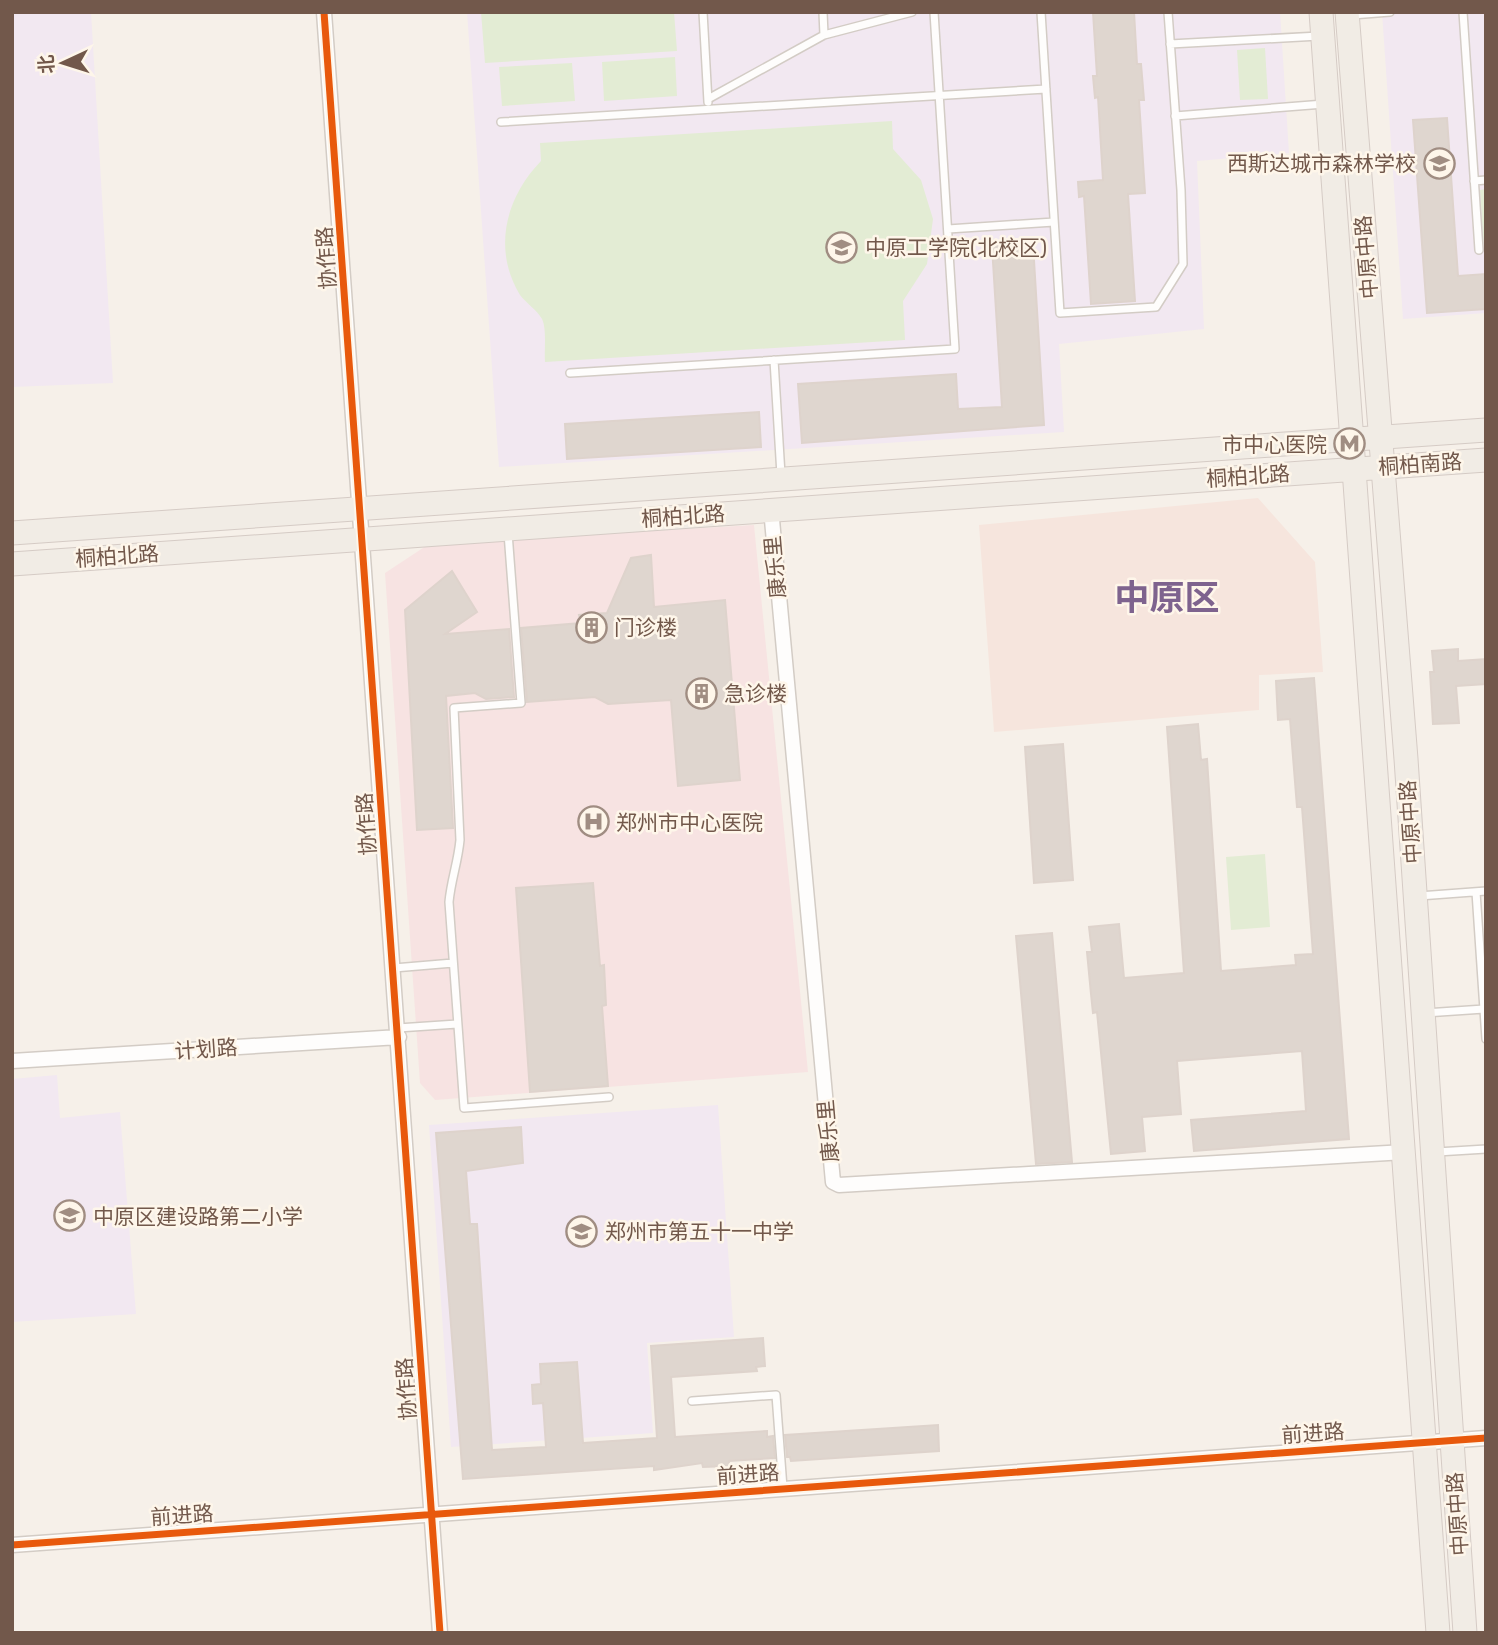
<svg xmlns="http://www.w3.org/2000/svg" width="1498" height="1645" viewBox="0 0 1498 1645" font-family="Rubik,'Noto Sans SC',sans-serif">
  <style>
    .commercial { fill: #f6e5dd }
    .education { fill: #f2e8f1 }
    .medical { fill: #f7e3e2 }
    .green { fill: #e3ecd4 }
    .building { fill: #dfd6cf; stroke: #ded3cc; stroke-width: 2 }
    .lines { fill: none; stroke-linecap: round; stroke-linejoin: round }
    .lane-casing { stroke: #d3ccc5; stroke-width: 10 }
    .street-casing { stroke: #d3ccc5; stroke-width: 17 }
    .primary-casing { stroke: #d5cbc5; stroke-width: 25 }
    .lane { stroke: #fefdfc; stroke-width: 7 }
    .street { stroke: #fefdfc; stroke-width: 14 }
    .primary { stroke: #f1ece5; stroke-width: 23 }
    .cycleway-casing { stroke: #fef6ea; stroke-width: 11 }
    .cycleway { stroke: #e8590c; stroke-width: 7 }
    .labels { text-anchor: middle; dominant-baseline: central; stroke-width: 5; stroke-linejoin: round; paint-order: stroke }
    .poi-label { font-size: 21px; fill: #72584b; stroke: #fef6ea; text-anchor: start }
    .street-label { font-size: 21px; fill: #72584b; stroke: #fef6ea }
    .town-label { font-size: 35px; font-weight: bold; fill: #7e638e; stroke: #fef6ea }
  </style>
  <rect width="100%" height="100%" fill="#f6f0e9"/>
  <path class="commercial" d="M1258,498L1315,562L1323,672L1259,675V710L994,732L979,525Z"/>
  <path class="education" d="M12,12H91L113,383L12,387Z
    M467,12H1280L1289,153L1197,161L1204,329L1059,344L1064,432L499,467Z
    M1382,12H1486V313L1403,319Z
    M57,1075L60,1118L120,1112L136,1314L12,1322V1079Z
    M718,1105L734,1337L647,1343L653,1433L451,1447L429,1125Z"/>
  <path class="medical" d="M754,525L808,1072L435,1100L420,1083L385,573L429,544Z"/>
  <path class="green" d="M481,12H674L677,51L485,63Z
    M1265,48L1268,99L1240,100L1237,50Z
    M675,57L677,96L604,101L602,62Z
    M572,63L575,101L502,106L499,67Z
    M892,121L893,149L921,180L933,219L927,264L903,301L905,340L545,362C544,351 547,329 542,319C537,310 526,303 520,295C492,249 506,197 541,161L540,143Z
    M1486,189V249H1484L1480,190Z
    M1265,854L1270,927L1231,930L1226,857Z"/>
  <path class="building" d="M1093,12H1134L1137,64H1141L1144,100H1139L1145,193L1128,194L1135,301L1091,304L1084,196L1079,197L1078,182L1103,180L1098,97L1095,98L1093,76H1097Z
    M1447,118L1458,276L1486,274V309L1427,313L1413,120Z
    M1033,244L1044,425L802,443L798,384L956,374L958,409L1002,407L992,246Z
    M759,412L761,447L567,459L565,424Z
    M651,555L654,607L725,600L740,780L678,786L671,700L608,704L595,697L527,702L521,628L581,623L579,615L607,613L631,558Z
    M452,571L477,612L445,634L509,629L514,697L486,699L475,693L446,696L453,828L417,830L405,610Z
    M1458,649V661L1486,659V684L1456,686L1459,723L1433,724L1430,672H1434L1432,651Z
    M1314,678L1349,1139L1194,1151L1191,1120L1306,1111L1302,1051L1177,1061L1181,1114L1142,1117L1145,1151L1111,1154L1097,1012L1093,1013L1091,994L1087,952H1092L1089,927L1119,924L1124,978L1184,973L1167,727L1198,724L1201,760L1207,759L1221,971L1296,965L1295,955L1313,954L1302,807H1297L1290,719L1278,720L1276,681Z
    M1063,744L1073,880L1034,883L1025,747Z
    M593,883L600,966L604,965L606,1005L602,1006L608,1086L530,1092L516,888Z
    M1052,933L1072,1162L1036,1164L1016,936Z
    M521,1127L523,1163L466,1171L470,1224H477L492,1450L546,1447L543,1403L533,1404L532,1385L541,1384L540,1364L577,1362L583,1443L657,1438L651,1346L763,1338L765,1366L756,1367L757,1371L671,1377L675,1437L767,1431V1437L773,1436L775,1458L729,1461V1466L703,1467L702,1463L654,1470V1466L463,1479L436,1133Z
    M938,1425L939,1451L791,1461L790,1457H787L785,1435Z"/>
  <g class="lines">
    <defs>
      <path id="lane" d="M703,12L708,102
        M823,12L824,35
        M1041,12L1060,313L1156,307L1183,264L1181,190L1168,12
        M1463,12L1479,250
        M1352,15L1390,12
        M1170,44L1319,36
        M708,99L824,35L912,12
        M1175,116L1324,104
        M501,122L1046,89
        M1474,181L1486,180
        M948,229L1054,222
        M774,360L781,475
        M570,373L955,349L934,12
        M508,533L521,703L454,708L460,840C458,862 451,880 449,902L464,1108L609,1097
        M1476,892L1486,1039
        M1419,896L1486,891
        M394,968L453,963
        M1425,1013L1484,1009
        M398,1028L457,1024
        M1437,1152L1486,1149
        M692,1401L776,1395L783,1488"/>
      <path id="street" d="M324,12L440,1633
        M771,509L833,1182L839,1185L1405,1152
        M12,1061L399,1037
        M12,1545L1486,1438"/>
      <path id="primary" d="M1321,12L1438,1633
        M1347,12L1406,759L1465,1633
        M12,533L1486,430
        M12,564L1486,460"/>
    </defs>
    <use href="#lane" class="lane-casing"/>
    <use href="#street" class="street-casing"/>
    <use href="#primary" class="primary-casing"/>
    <use href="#lane" class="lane"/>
    <use href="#street" class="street"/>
    <use href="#primary" class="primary"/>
    <defs>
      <path id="cycleway" d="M324,12L440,1633
        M12,1545L1486,1438"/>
    </defs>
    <use href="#cycleway" class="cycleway-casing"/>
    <use href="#cycleway" class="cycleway"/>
  </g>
  <defs>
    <symbol id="school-ring" viewBox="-11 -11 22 22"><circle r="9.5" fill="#fef6ea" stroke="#a08d82" stroke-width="1.5"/><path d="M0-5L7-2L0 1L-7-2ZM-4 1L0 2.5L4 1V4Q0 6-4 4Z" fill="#a08d82"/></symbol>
    <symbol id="university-ring" viewBox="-11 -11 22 22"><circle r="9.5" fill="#fef6ea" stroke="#a08d82" stroke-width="1.5"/><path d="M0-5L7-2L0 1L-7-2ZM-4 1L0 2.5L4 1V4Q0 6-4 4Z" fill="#a08d82"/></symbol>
    <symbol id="metro-ring" viewBox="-11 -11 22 22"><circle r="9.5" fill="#fef6ea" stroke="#a08d82" stroke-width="1.5"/><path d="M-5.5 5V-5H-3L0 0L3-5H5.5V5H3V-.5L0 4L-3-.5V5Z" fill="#a08d82"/></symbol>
    <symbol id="building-ring" viewBox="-11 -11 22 22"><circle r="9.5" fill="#fef6ea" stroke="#a08d82" stroke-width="1.5"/><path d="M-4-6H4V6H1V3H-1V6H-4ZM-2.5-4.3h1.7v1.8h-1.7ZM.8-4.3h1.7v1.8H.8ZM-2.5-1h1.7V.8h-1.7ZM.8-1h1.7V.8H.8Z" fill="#a08d82"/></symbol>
    <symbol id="hospital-ring" viewBox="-11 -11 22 22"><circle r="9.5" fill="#fef6ea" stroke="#a08d82" stroke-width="1.5"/><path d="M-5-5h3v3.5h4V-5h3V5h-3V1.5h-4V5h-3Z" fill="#a08d82"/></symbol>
  </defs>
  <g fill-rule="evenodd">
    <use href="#school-ring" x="1422" y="146" width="35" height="35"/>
    <use href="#university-ring" x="824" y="230" width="35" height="35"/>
    <use href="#metro-ring" x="1332" y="426" width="35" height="35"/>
    <use href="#building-ring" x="574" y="610" width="35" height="35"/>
    <use href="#building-ring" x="684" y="676" width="35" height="35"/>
    <use href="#hospital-ring" x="576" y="804" width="35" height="35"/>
    <use href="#school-ring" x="52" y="1198" width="35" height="35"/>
    <use href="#school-ring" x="564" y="1214" width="35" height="35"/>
  </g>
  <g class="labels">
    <g class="poi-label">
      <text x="1416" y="163" text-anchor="end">西斯达城市森林学校</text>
      <text x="865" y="247">中原工学院(北校区)</text>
      <text x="1327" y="444" text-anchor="end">市中心医院</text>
      <text x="614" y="627">门诊楼</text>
      <text x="724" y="693">急诊楼</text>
      <text x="616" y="822">郑州市中心医院</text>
      <text x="93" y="1216">中原区建设路第二小学</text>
      <text x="605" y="1231">郑州市第五十一中学</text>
    </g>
    <g class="street-label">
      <text transform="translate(1366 257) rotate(-95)">中原中路</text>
      <text transform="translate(326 258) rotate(-94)">协作路</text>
      <text transform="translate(1420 464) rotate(-4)">桐柏南路</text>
      <text transform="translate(1248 476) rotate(-4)">桐柏北路</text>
      <text transform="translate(683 516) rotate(-4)">桐柏北路</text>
      <text transform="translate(117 556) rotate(-4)">桐柏北路</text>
      <text transform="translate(775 567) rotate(-95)">康乐里</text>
      <text transform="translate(1410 822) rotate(-94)">中原中路</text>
      <text transform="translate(366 824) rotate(-94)">协作路</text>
      <text transform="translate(206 1049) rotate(-4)">计划路</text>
      <text transform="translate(828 1131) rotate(-95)">康乐里</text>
      <text transform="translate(406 1389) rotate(-94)">协作路</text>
      <text transform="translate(1313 1433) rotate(-4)">前进路</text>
      <text transform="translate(748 1474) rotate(-4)">前进路</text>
      <text transform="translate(1457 1514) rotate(-94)">中原中路</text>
      <text transform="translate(182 1515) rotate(-4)">前进路</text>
    </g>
    <g class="town-label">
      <text x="1167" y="598">中原区</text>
    </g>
  </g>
  <rect width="1498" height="1645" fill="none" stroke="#72584b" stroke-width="28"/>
  <g transform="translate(63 63) rotate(266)" stroke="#fef6ea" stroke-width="5" paint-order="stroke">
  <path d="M0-5L12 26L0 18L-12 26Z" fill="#72584b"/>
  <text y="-10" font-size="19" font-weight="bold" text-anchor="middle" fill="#72584b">北</text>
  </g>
</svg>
